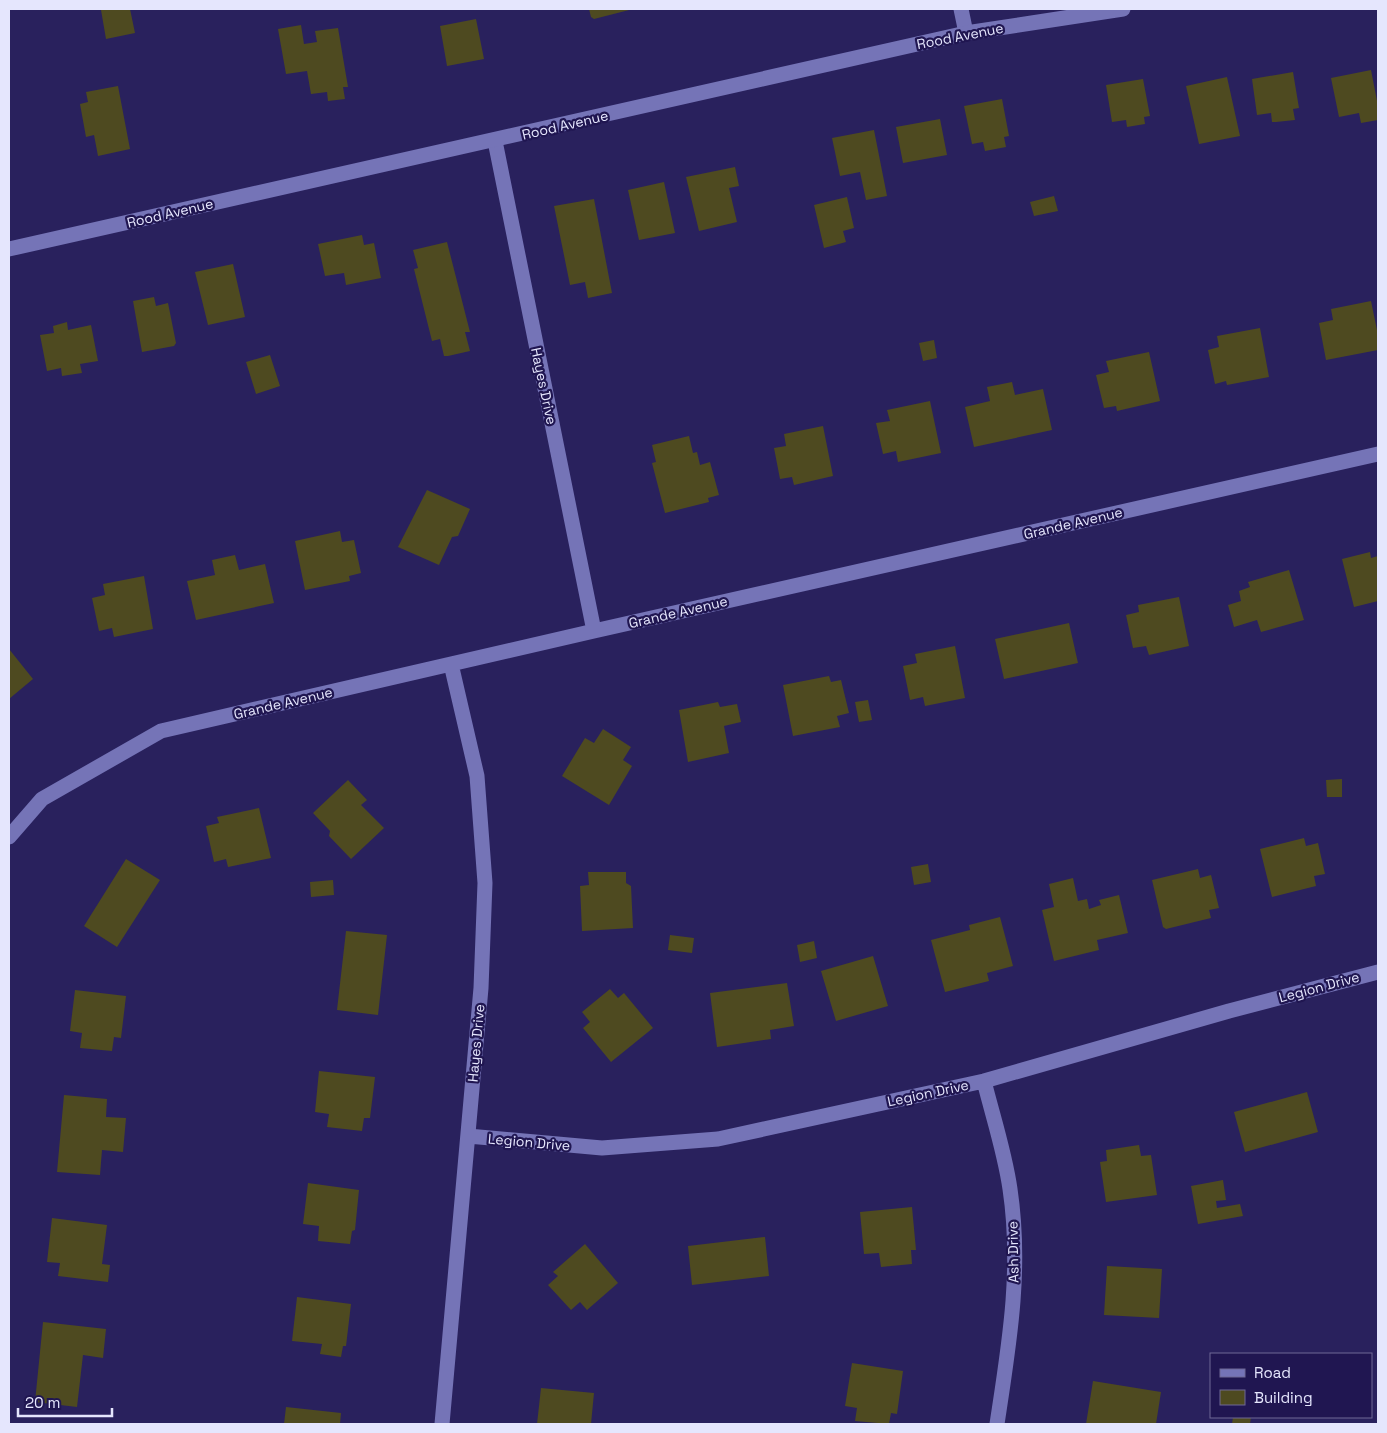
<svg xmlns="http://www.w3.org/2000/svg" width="1387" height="1433" viewBox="0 0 1387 1433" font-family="'Space Grotesk',sans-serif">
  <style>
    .building { fill: #4e4a20 }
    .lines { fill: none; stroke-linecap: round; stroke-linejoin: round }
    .street { stroke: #7574b7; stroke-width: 15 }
    .secondary { stroke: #7574b7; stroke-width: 15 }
    .labels { text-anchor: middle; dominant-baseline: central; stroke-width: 4.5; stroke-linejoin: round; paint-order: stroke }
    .street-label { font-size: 14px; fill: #e5e6fd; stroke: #201651 }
  </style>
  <rect width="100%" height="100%" fill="#29215d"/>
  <path class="building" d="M110,9H130L135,33L106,39L101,10Z
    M589,9H633L594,19L591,17Z
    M476,19L484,59L447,66L440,26Z
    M301,25L304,44L317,42L315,31L338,28L348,87H343L345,99L328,101L327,92L311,94L307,71L286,74L278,29Z
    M1371,70L1378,106V120L1361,123L1359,113L1339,117L1331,78Z
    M1293,72L1299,108L1293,109L1295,120L1276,122H1272L1271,113L1257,115L1252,79Z
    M1227,77L1240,136L1199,144L1186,86Z
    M1143,79L1150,116L1144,117L1145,124L1127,127L1126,120L1112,122L1106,85Z
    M118,86L130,149L98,156L94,135L86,137L80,104L88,102L86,92Z
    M1002,99L1009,136L1004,137L1006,147L985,151L983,142L972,144L964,106Z
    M940,119L947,155L903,163L896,127Z
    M874,130L887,196L866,200L860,172L840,176L832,138Z
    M735,167L739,186L729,188L737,222L699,231L686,177Z
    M664,182L675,233L639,240L628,190Z
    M1054,196L1058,211L1034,216L1030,202Z
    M847,197L854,228L843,231L846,242L824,248L814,205Z
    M594,199L612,293L588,298L585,282L570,285L554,206Z
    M362,235L364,245L374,243L381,278L346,285L344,273L325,276L318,244Z
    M447,242L470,332H465L470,351L448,356H444L440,339L432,341L414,269L418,268L413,250Z
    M233,264L245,317L208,325L195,272Z
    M154,297L156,306L168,303L176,343L174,346L142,352L133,301Z
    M1371,301L1378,335V350L1326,360L1319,323L1333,320L1331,309Z
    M67,322L68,330L91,325L98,361L80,364L82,373L62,376L61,368L47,371L40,335L54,333L53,326Z
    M1260,328L1269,377L1227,385L1226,381L1215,384L1208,350L1219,347L1217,336Z
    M934,340L937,358L923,361L919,343Z
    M1149,352L1160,401L1117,411L1116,406L1104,408L1096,375L1109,372L1106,361Z
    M270,355L280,386L256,394L246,362Z
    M1012,382L1015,395L1043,389L1052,430L974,447L965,407L990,401L987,387Z
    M930,401L941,453L898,462L896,451L883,454L876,423L890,421L887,410Z
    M823,426L833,476L794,485L792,477L780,479L774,448L786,446L784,434Z
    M689,436L693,453L697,452L700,465L710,462L719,495L708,498L709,502L665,513L652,463L656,462L652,445Z
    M427,490L470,509L458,536L452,537L439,565L398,547Z
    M340,531L342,542L354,540L361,573L349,576L350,581L305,590L295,541Z
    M1370,552L1371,558L1378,556V601L1354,607L1342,559Z
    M235,555L239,570L265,564L274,603L196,620L187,581L215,575L212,560Z
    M1289,570L1304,620L1261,632L1257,620L1234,627L1228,605L1241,601L1239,591L1250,587L1248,582Z
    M144,576L153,629L114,637L112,628L99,631L92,598L105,595L103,584Z
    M1179,597L1189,646L1149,655L1146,646L1133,648L1126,615L1139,612L1138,605Z
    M1069,623L1078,663L1004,679L995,639Z
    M955,646L965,698L925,706L923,697L910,700L903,666L917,663L915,654Z
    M9,649L33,679L9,699Z
    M829,676L831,682L841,680L849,713L837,716L840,727L793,736L783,685Z
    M868,700L872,720L859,722L855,702Z
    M718,702L720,707L737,704L741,722L724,726L729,753L688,762L679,710Z
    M603,729L631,747L623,760L632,766L609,805L562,776L585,738L594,743Z
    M1342,779V797H1327L1326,780Z
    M348,780L367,800L361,805L384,828L351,859L329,836L330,831L313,813Z
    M259,808L271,858L228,867L226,859L214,862L206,826L219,823L217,817Z
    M1304,838L1306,846L1318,843L1325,874L1314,876L1316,886L1272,897L1260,849Z
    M126,859L160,880L117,947L84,926Z
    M928,864L931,882L914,885L911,867Z
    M1198,869L1200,878L1211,875L1219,908L1209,910L1211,918L1166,929L1163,927L1152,880Z
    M588,872H626V883L631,886L633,928L582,931L580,886L589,885Z
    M1073,878L1078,901L1087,899L1089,909L1101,905L1099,900L1119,895L1128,933L1097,940L1099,950L1054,961L1042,910L1054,907L1049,884Z
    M333,880L334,895L311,897L310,882Z
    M1000,917L1013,966L987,973L989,981L945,992L931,940L970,930L969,925Z
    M346,931L387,935L378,1015L337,1010Z
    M670,935L694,938L692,953L668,950Z
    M814,941L817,958L800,962L797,945Z
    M873,956L888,1006L836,1021L821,971Z
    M787,983L794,1026L770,1030L771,1039L717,1047L710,993Z
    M610,989L618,998L624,993L653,1028L611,1062L583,1028L590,1022L582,1012Z
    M75,990L126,996L121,1038L114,1037L112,1051L80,1048L82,1033L70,1031Z
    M319,1071L375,1077L370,1118H364L362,1131L327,1127L329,1114L315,1112Z
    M1307,1092L1318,1132L1245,1152L1234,1112Z
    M64,1095L107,1099L106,1117L126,1118L123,1152L102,1150L100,1175L57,1172Z
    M1139,1145L1141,1156L1151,1155L1157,1195L1106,1202L1100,1162L1107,1161L1106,1150Z
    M1223,1180L1226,1200L1216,1201L1217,1208L1240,1204L1243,1216L1198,1224L1191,1186Z
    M308,1183L359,1190L355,1230L352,1231L350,1244L318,1241L319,1226L303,1224Z
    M912,1207L916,1250H911L912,1264L881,1267L879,1253L864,1254L860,1212Z
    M52,1218L107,1225L102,1264L110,1265L108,1282L58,1276L60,1263L47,1262Z
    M765,1237L769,1276L692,1285L688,1246Z
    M585,1244L618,1283L587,1310L580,1302L571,1310L548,1285L558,1276L553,1272Z
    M1107,1266L1162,1269L1159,1318L1104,1315Z
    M297,1297L351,1304L346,1346H343L341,1357L320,1354L322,1344L292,1341Z
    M43,1322L106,1329L103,1358L83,1355L77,1407L35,1402Z
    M852,1363L903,1371L897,1414L891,1413L889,1424L855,1421L857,1408L845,1406Z
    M1093,1381L1161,1392L1156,1424H1086Z
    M541,1388L594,1393L591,1424H537Z
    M286,1407L341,1413L340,1424H284Z
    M1233,1417H1251L1250,1424H1232Z"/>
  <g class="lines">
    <path class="street" d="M961,9L966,33
      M495,141L594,631
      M9,837L42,799L161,731L594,631L1378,454
      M984,1081C993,1117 1005,1153 1010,1189C1022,1270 1009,1345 997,1424
      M468,1136L602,1148L718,1139L984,1081L1229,1011L1378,972
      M442,1424L481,988L485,883L477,776L451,664"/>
    <path class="secondary" d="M9,249L966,33L1123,9"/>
  </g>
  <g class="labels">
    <g class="street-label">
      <text transform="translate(960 36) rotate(-11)">Rood Avenue</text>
      <text transform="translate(565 125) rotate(-13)">Rood Avenue</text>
      <text transform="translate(170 213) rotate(-13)">Rood Avenue</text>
      <text transform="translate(544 386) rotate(78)">Hayes Drive</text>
      <text transform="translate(1073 523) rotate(-13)">Grande Avenue</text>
      <text transform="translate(678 612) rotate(-13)">Grande Avenue</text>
      <text transform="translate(283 703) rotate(-13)">Grande Avenue</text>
      <text transform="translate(1319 987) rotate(-15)">Legion Drive</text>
      <text transform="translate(476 1043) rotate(-85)">Hayes Drive</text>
      <text transform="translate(928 1093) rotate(-12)">Legion Drive</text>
      <text transform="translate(529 1142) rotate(5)">Legion Drive</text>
      <text transform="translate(1013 1252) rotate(-91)">Ash Drive</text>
    </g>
  </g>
  <rect width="1387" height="1433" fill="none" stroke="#e5e6fd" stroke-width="20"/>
  <rect x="1210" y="1353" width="162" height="65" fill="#201651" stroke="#6f6996"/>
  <rect x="1220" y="1369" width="25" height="8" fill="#7574b7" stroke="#6f6996"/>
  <text x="1254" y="1378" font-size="15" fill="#e5e6fd">Road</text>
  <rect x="1220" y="1390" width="25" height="15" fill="#4e4a20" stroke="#6f6996"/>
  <text x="1254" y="1403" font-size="15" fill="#e5e6fd">Building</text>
  <path d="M18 1408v8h94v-8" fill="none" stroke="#e5e6fd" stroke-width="2.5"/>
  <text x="25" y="1408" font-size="15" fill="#e5e6fd" stroke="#201651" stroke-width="4" paint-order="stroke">20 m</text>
</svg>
